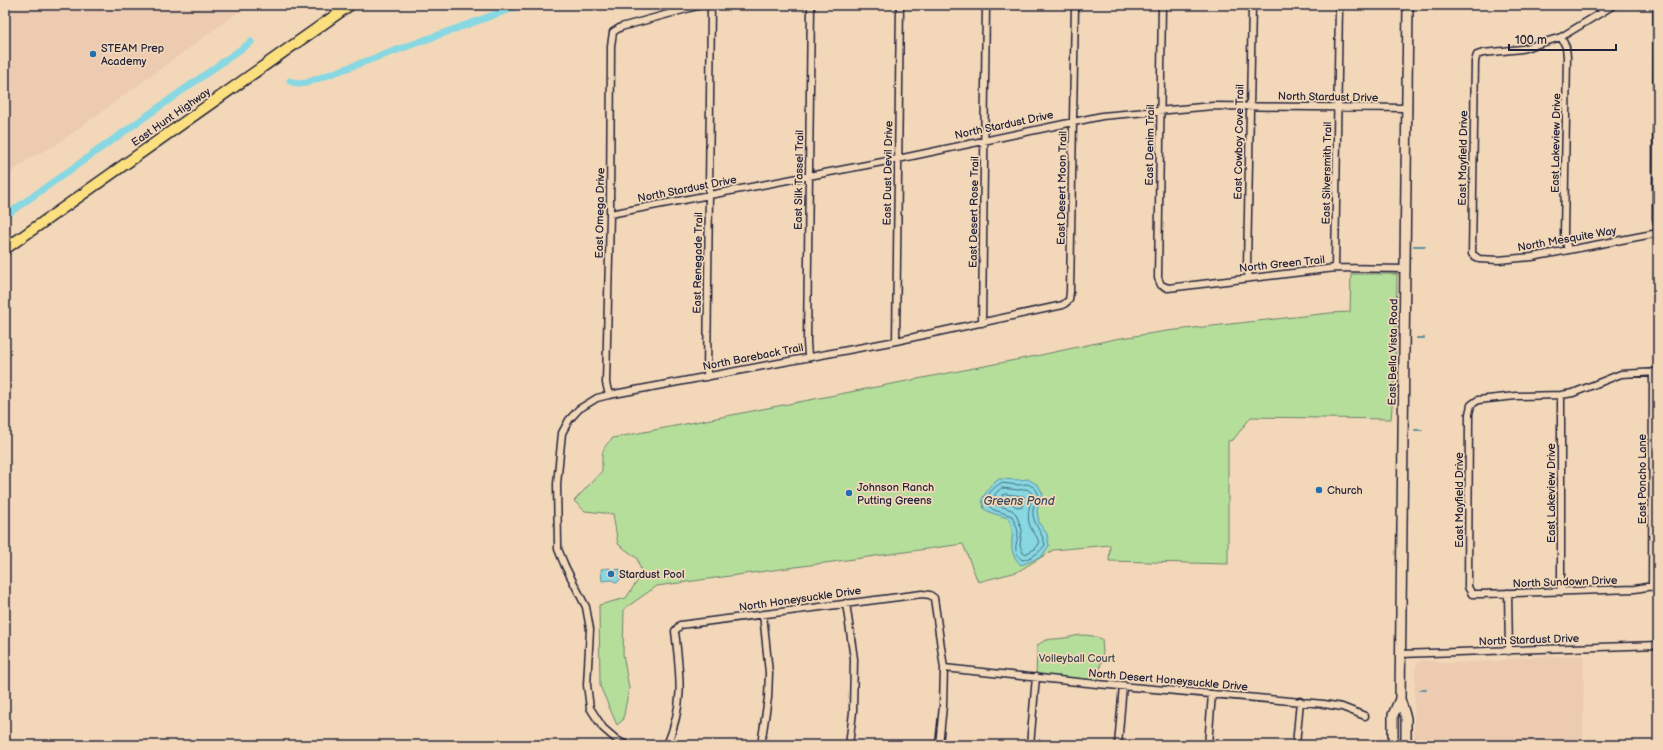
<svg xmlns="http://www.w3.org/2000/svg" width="1663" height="750" viewBox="0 0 1663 750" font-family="'Balsamiq Sans',sans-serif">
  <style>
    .built { fill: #eccbb1 }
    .green { fill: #b5de9b; stroke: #6c806b }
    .water { fill: #87d8e2; stroke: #5f8f9f }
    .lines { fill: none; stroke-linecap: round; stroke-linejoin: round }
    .shore { stroke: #4a6b7e; stroke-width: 1 }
    .stream { stroke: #5f8f9f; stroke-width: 2 }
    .canal { stroke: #87d8e2; stroke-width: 7 }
    .street-casing { stroke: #22223b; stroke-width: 9 }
    .secondary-casing { stroke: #22223b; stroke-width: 12 }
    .primary-casing { stroke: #22223b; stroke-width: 13 }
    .street { stroke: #f2d8b9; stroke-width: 6 }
    .secondary { stroke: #f2d8b9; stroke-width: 9 }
    .primary { stroke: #fce080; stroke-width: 10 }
    .poi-dot { fill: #1f6fb2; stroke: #f2d8b9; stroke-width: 1.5 }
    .labels { text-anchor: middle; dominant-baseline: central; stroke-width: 3.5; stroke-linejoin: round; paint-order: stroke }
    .poi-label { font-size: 11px; fill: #22223b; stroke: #f2d8b9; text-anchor: start }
    .street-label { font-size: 11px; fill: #22223b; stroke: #f2d8b9 }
    .park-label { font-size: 11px; fill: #3f484e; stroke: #f2d8b9 }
    .water-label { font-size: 12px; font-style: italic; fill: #36465c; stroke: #f2d8b9 }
  </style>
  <rect width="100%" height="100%" fill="#f2d8b9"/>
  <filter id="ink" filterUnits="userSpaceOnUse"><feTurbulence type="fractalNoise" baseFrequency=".025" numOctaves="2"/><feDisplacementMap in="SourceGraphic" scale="8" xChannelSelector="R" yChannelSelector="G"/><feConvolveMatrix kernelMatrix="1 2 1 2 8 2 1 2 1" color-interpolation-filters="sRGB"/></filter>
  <g filter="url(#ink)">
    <path class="built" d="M5,5H248L56,145L33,156L5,177Z
      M1584,655L1583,745H1414L1415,671L1417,664L1423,660L1447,663L1498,661L1525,657Z"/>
    <path class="green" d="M1351,274H1397L1395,373L1391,419L1251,417L1233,440L1228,441V564L1109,561L1110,545L1053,550L1017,572L978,582L963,544L657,586L624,609L623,654L629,688L623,720L617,725L600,686L599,605L626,598L642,574L637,558L618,544L613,514L585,511L574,501L602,471C602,455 600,449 613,438L1036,356L1115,339L1167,331L1330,313L1350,312Z
      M1084,635L1093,636L1102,639L1103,652L1097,684L1036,677L1037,646C1046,637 1053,640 1064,638C1071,637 1077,635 1084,635Z"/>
    <path class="water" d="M999,479C1010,479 1018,481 1028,479L1038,485L1043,494L1037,510L1039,523L1047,534L1049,546L1041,557L1021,565C1003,547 1019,538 1008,518L992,513L984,509L982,499L990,486Z
      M610,568L611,570L620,569L621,578L617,583L612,580L602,581L601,569Z"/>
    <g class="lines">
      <path class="shore" d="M1001,483L1018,485L1028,484L1035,488L1038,493C1037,498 1034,504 1033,509C1031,523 1043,532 1045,545C1039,553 1032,558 1022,560C1011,550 1018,543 1018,532C1017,526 1014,521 1012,516L994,510L987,505C985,495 993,488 1001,483Z
        M1002,488L1018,490L1027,489L1033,494C1030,505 1026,514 1030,526C1033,533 1038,536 1039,544L1035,549L1025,554L1023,553L1020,545L1022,530L1016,514L1012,510L996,505L992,502L996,493Z
        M1005,494L1024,496L1022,507L1019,508L1014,505L1001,500V497Z"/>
      <path class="stream" d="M1414,246H1425
        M1417,338H1424
        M1415,430H1422
        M1419,690H1426"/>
      <path class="canal" d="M290,81L298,84L306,83L521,5
        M5,216L251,42"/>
      <defs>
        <path id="street" d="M1162,5L1158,278L1161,285L1168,288L1335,268L1406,269
          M1597,5L1603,12
          M1614,5L1561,37L1522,49L1483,53L1477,55L1475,61L1472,254L1479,259L1498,260L1532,257L1658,233
          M1657,5L1656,218L1658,230
          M1561,37L1566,47L1567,57L1564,234L1568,250
          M610,214L898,159L1102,116L1213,106L1408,108
          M1335,268L1339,5
          M1249,278L1247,266L1252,5
          M982,323L986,5
          M896,341L900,5
          M808,356L807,342L811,5
          M1658,372L1621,374L1573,393L1561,395L1516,396L1478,400L1471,405L1469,414L1468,587L1472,594H1481L1635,589L1658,585
          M707,377L711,5
          M609,395L606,383L610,214L611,46L613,32L621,27L701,5
          M1652,587L1653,372
          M1561,592V395
          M1508,593L1509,651
          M846,603L854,659L853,712L849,745
          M1400,654L1658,645
          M944,668L1097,684L1324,704L1342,707L1365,716
          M626,745L617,740L603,728L590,708L587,685L590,629L586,607L565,566L558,549V543L557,484L562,433L569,420L579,409L597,398L609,395L896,341L1063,305L1069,300L1070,292L1075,5
          M667,745C685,702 680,676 675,631L680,625L922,594L930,595L934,598L944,668L943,706L939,745
          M761,745L768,698L769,673L763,614
          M1030,745L1036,677
          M1118,745L1123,685
          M1208,745L1212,694
          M1296,745L1300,701"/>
        <path id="secondary" d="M1393,745V715L1400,699
          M1406,745V718L1400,699L1408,5"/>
        <path id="primary" d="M5,249L350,5"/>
      </defs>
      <use href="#street" class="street-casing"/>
      <use href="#secondary" class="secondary-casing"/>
      <use href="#primary" class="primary-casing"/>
      <use href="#street" class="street"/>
      <use href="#secondary" class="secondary"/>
      <use href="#primary" class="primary"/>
    </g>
  </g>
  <g class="poi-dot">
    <circle cx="93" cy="54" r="4"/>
    <circle cx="1319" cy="490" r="4"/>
    <circle cx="849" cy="493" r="4"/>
    <circle cx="611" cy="574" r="4"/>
  </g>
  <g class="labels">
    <g class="poi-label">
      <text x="101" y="48">STEAM Prep<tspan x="101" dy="13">Academy</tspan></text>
      <text x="857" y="487">Johnson Ranch<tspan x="857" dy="13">Putting Greens</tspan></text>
      <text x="1327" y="490">Church</text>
      <text x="619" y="574">Stardust Pool</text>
    </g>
    <g class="street-label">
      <text transform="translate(1328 97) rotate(1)">North Stardust Drive</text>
      <text transform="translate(171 117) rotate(-35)">East Hunt Highway</text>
      <text transform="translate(1004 125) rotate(-12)">North Stardust Drive</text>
      <text transform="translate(1239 142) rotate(-89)">East Cowboy Cove Trail</text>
      <text transform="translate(1556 143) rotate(-89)">East Lakeview Drive</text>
      <text transform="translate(1150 145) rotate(-89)">East Denim Trail</text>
      <text transform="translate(1463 158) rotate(-89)">East Mayfield Drive</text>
      <text transform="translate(888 173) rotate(-89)">East Dust Devil Drive</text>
      <text transform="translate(1327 173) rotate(-89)">East Silversmith Trail</text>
      <text transform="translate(799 180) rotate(-89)">East Silk Tassel Trail</text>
      <text transform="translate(1062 188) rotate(-89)">East Desert Moon Trail</text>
      <text transform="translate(687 189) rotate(-11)">North Stardust Drive</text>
      <text transform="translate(974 212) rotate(-89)">East Desert Rose Trail</text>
      <text transform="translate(600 213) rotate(-89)">East Omega Drive</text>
      <text transform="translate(1567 239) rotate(-10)">North Mesquite Way</text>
      <text transform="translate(698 263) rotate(-89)">East Renegade Trail</text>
      <text transform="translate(1282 264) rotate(-6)">North Green Trail</text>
      <text transform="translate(1393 352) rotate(-89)">East Bella Vista Road</text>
      <text transform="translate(753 357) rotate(-11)">North Bareback Trail</text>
      <text transform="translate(1642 479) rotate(-90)">East Poncho Lane</text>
      <text transform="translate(1551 493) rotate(-90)">East Lakeview Drive</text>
      <text transform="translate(1459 500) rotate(-90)">East Mayfield Drive</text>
      <text transform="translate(1565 582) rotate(-2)">North Sundown Drive</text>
      <text transform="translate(800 599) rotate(-8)">North Honeysuckle Drive</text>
      <text transform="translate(1529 640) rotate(-2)">North Stardust Drive</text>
      <text transform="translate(1168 680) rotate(5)">North Desert Honeysuckle Drive</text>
    </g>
    <g class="park-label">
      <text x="1077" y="658">Volleyball Court</text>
    </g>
    <g class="water-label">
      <text x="1019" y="501">Greens Pond</text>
    </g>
  </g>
  <rect width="1663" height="750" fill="none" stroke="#f2d8b9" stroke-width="20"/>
  <rect x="10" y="10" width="1643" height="730" fill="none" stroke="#22223b" stroke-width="1.5" filter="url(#ink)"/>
  <path d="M1509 44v6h107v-6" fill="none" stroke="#22223b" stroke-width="2"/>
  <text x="1515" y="44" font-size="12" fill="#22223b" stroke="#f2d8b9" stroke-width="3" paint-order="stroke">100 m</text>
</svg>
